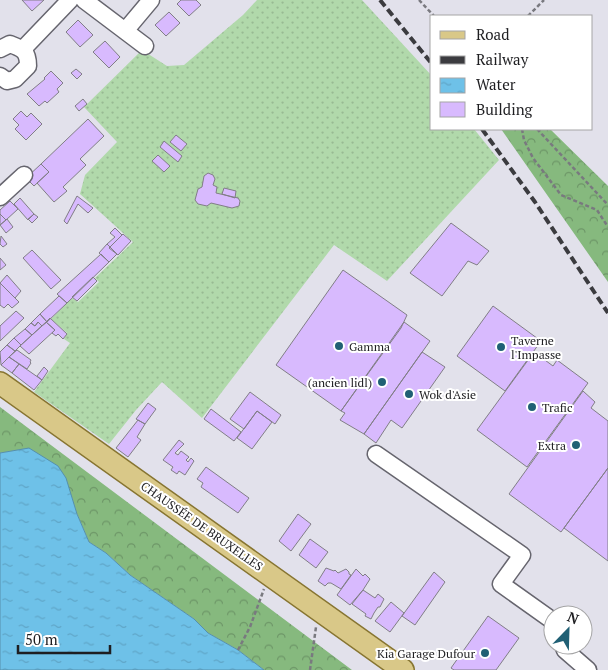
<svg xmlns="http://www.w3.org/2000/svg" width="608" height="670" viewBox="0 0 608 670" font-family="'PT Serif',serif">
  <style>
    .grass { fill: url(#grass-dots) }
    .forest { fill: url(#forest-crowns) }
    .water { fill: url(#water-ripples); stroke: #5690ac }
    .building { fill: #d8bafe; stroke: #817e86 }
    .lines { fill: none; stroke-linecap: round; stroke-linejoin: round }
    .minor-casing { stroke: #66656e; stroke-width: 19 }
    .major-casing { stroke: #877531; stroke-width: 24 }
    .path { stroke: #79797f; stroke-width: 2.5; stroke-dasharray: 4 2.5; stroke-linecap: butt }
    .minor { stroke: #fff; stroke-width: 16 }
    .major { stroke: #d9c888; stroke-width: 21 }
    .rail { stroke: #3b3b3f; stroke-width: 4; stroke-dasharray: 8 4; stroke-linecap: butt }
    .poi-dot { fill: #206075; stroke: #fff; stroke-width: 2 }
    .labels { text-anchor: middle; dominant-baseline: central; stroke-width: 4; stroke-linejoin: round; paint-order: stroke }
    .poi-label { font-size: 12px; fill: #1e1e21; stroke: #fff; text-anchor: start }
    .street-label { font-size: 12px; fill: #1e1e21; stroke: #fff }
  </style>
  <defs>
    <pattern id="grass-dots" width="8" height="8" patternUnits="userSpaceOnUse" patternTransform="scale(1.25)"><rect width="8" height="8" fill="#b1d9ab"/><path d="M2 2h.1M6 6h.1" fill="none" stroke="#98ba93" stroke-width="1.8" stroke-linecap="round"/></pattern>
    <pattern id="forest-crowns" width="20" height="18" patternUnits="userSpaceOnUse" patternTransform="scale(1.25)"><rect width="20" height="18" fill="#86b97e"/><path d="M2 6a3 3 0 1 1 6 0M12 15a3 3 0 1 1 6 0" fill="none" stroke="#6d9667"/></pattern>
    <pattern id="water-ripples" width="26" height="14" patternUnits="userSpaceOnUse" patternTransform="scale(1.25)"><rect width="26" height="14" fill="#6ec1e8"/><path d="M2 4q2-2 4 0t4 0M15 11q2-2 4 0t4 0" fill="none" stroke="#5fa5c7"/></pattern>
  </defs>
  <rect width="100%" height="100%" fill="#e2e1eb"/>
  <path class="grass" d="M257,0H362L432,76V129H474L499,160L387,281L334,245L202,418L162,382L136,410L109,444L34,392L70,343L64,339L67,333L51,319L72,298L78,302L99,282L95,278L133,242L80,194L85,175L117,142L84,107L142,50L167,66L184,65L243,15Z"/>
  <path class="forest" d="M501,129H550L608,186V282Z
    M0,407L352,670H264L238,650L208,633L194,619L130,575L106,553L89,542L77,514L29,449L0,453Z"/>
  <path class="water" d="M29,448L58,466L66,478L77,514L89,542L106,553L130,575L194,619L208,633L238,650L264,670H0V453Z"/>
  <path class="building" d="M22,0H44L32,11Z
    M181,0H196L201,5L189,16L177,4Z
    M169,12L180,23L166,36L155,25Z
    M78,20L93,35L80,47L66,32Z
    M105,41L120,57L109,68L93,52Z
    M76,69L82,74L77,79L71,73Z
    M51,71L63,83L57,89L59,92L47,103L45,101L39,106L27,94L45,79L44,78Z
    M83,99L87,104L79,111L75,106Z
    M21,111L27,117L31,113L42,124L26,140L15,129L19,125L13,119Z
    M88,119L104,136L80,159L86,165L63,187L67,191L54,202L37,183L49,172L41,164Z
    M176,135L187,144L181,151L170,142Z
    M164,141L182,156L178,162L160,147Z
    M158,155L170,166L164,172L152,161Z
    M41,164L49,172L34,186L26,178Z
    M208,173L213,175L215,179L213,185L217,187L216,193L238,198L240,201L239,206L232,208L211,203L207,206L198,204L195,200L198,189L202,187L204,176Z
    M224,188L236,191L235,198L222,194Z
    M77,196L93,208L88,213L78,204L67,224L64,221Z
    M20,198L34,214L28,220L14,204Z
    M10,201L18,209L6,220L0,214V210Z
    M0,214L6,220L0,225Z
    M34,214L38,217L32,223L28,219Z
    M7,219L13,227L6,233L0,225Z
    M451,223L489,251L477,265L468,261L442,296L410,273Z
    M115,228L122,235L110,247L107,244L115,237L110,233Z
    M123,234L131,241L118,255L109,248Z
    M1,236L7,244L3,247L0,244Z
    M107,244L117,254L109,262L99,253Z
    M32,250L61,280L51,289L23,258Z
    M101,254L109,262L67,303L57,294Z
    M0,258L6,265L0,270Z
    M343,270L407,315L401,328L341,411L276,365Z
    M7,275L21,291L15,298L0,283Z
    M93,277L97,281L77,301L72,297Z
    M0,283L19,302L12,308L8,304L4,308L0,305Z
    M59,296L67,303L47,322L40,314Z
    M493,306L541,341L505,391L457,356Z
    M16,311L24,318L0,341V326Z
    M40,314L47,322L42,326L38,322L35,326L31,323Z
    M50,318L67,334L63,339L58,334L56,336L52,333L55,330L46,322Z
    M38,322L42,326L32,335L25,329L31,323L35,326Z
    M46,322L55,330L29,354L20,346Z
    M404,322L430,341L364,434L340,420L345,413L341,411Z
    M25,329L32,335L21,345L14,338Z
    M14,338L21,345L15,351L7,345Z
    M7,345L15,351L1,365L0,352Z
    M17,350L31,360L30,362L31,363L27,369L9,357Z
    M422,352L445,367L402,428L391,420L376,443L364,434Z
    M534,352L553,366L557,360L588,383L527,467L477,430Z
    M9,357L19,364L12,373L1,365Z
    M19,364L42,380L34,390L12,373Z
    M44,367L48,371L42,380L37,376Z
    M583,391L595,402L591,408L608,421V468L561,532L509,494Z
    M250,392L281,415L275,424L257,411L244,429L230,419Z
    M148,403L156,409L145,424L136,419Z
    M211,409L241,432L234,441L204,419Z
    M257,411L272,422L252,449L237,438Z
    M138,420L145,424L137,437L141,440L128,457L116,448Z
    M179,440L184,444L175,453L178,455L181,451L189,457L186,460L188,462L191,458L194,461L185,475L179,471L177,474L171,470L173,467L163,460Z
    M206,467L249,498L238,513L201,487L203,483L197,479Z
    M608,468V561L564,528Z
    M298,514L311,524L291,551L279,541Z
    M310,539L328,552L316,568L299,555Z
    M326,568L334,571L335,570L338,573L346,569L349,572V574L351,575L341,589L331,583H328L325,586L318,581Z
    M356,569L363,576L365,574L370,579L363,590L350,605L337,595Z
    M434,572L445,582L415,625L402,616Z
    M363,590L375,598L378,594L384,599L380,607H378L374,613L371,619L365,616L366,614L352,604Z
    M391,602L404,613L390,632L375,621Z
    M488,616L519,638L496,670H454L451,668Z"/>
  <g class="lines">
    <defs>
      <path id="minor" d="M84,0L145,46
        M125,31L151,0
        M0,49L10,44C23,49 28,51 28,66L15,79L7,81L0,76
        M23,49L70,0
        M0,197L24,175
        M376,454L522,555L501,584L553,621
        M563,645L565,650L588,670"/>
      <path id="major" d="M0,383L403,670"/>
    </defs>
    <use href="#minor" class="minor-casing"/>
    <use href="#major" class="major-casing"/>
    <path class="path" d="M419,0L434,16
      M528,16L544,0
      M522,129L524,140L533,158L561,195L597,210L608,227
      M537,129L608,205
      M238,650L250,627L264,589
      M310,670L316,627"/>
    <use href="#minor" class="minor"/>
    <use href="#major" class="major"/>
    <path class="rail" d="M380,0L432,64
      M482,129L535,202L608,313"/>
  </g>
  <g class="poi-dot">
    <circle cx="339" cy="346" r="5"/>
    <circle cx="501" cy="347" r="5"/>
    <circle cx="382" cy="382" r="5"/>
    <circle cx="409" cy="394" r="5"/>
    <circle cx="532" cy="407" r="5"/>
    <circle cx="576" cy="445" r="5"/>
    <circle cx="485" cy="653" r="5"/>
  </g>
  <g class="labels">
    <g class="poi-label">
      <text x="511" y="340">Taverne<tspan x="511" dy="14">l'Impasse</tspan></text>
      <text x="349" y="346">Gamma</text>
      <text x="372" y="382" text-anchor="end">(ancien lidl)</text>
      <text x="419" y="394">Wok d'Asie</text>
      <text x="542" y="407">Trafic</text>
      <text x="566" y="445" text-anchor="end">Extra</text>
      <text x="475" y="653" text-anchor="end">Kia Garage Dufour</text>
    </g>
    <g class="street-label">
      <text transform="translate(202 526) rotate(35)">CHAUSSÉE DE BRUXELLES</text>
    </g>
  </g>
  <rect x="430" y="15" width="162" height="115" fill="#ffffff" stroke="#a5a5a6"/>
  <rect x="440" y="31" width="25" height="8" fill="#d9c888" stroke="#a5a5a6"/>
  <text x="476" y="40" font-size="15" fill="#1e1e21">Road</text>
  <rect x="440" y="56" width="25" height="8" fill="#3b3b3f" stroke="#a5a5a6"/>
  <text x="476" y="65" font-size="15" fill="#1e1e21">Railway</text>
  <rect x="440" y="78" width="25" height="15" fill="url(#water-ripples)" stroke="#a5a5a6"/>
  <text x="476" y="90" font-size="15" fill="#1e1e21">Water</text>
  <rect x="440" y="102" width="25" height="15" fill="#d8bafe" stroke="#a5a5a6"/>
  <text x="476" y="115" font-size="15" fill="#1e1e21">Building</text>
  <g transform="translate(568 630) rotate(23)"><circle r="24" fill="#ffffff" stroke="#a5a5a6"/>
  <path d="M0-4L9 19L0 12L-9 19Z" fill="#206075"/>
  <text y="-8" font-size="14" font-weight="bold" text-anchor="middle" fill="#1e1e21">N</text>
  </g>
  <path d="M18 645v8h92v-8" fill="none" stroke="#1e1e21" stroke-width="2.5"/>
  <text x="25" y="645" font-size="15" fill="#1e1e21" stroke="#ffffff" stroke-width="4" paint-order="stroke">50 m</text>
</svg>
